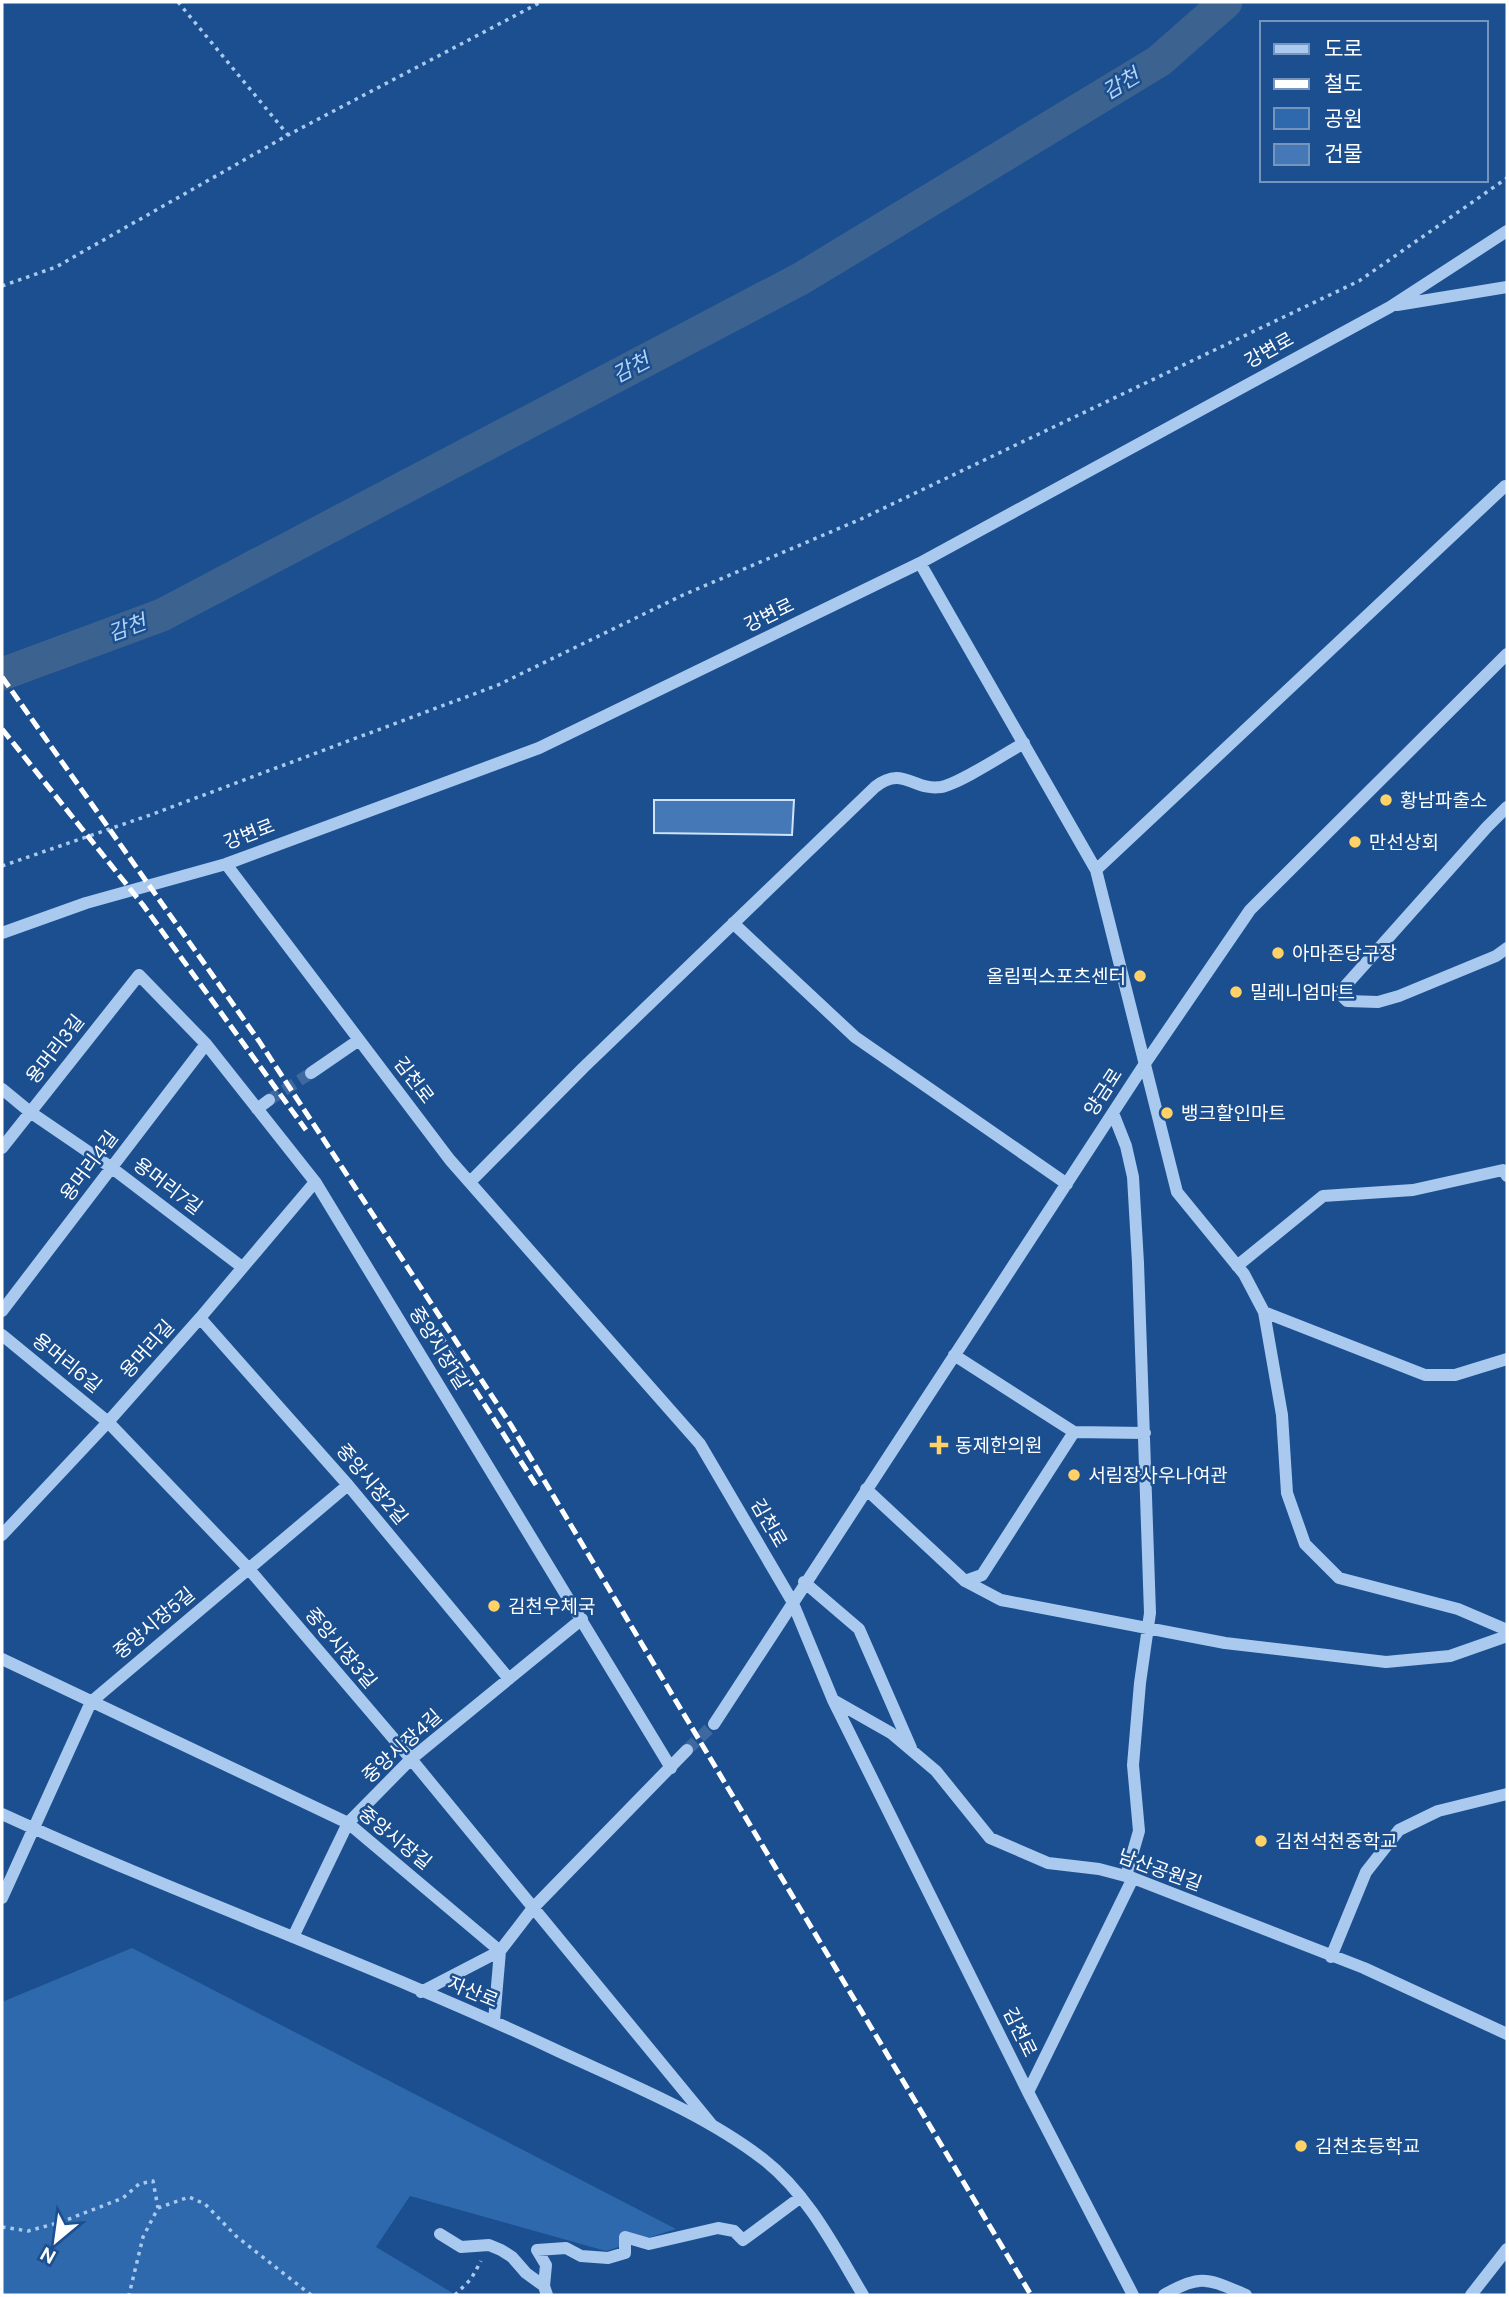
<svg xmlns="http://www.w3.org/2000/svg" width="1509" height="2297" viewBox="0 0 1509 2297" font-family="'DM Sans','Noto Sans KR',sans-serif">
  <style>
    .green { fill: #2e69ad }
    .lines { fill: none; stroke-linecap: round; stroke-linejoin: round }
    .river { stroke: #3c6290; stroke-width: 33 }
    .building { fill: #4478b7; stroke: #cfe3fa; stroke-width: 2 }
    .minor-tunnel { stroke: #3d69a0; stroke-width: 12; stroke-dasharray: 12 6; stroke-linecap: butt }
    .path { stroke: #a9c9ee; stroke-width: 3.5; stroke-dasharray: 3.5 5; stroke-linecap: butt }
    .minor { stroke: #a9c9ee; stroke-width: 12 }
    .rail { stroke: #fff; stroke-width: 5; stroke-dasharray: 12 5; stroke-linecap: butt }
    .poi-dot { fill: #ffd166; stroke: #1b4f8f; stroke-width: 2.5 }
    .labels { text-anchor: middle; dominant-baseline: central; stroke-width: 5; stroke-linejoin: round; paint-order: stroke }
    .street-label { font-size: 19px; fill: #fff; stroke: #1b4f8f }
    .poi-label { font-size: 19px; fill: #fff; stroke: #1b4f8f; text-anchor: start }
    .water-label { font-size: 21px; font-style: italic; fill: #b5d3f5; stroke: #1b4f8f }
  </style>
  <rect width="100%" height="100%" fill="#1b4f8f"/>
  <path class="green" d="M132,1948L676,2229L606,2251L410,2196L376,2247L456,2295H2V2002Z"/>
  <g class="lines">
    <path class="river" d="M2,674L162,615L802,278L1159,61L1226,2"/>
  </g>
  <path class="building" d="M654,800H794L792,835L654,833Z"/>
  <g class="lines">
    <path class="minor-tunnel" d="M269,1100L311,1073
      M687,1750L714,1724"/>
    <path class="path" d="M178,2L288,135
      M2,286L56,267L288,135L541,2
      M2,866L153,814L498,685L683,595L861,519L1359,281L1507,178
      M158,2208L189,2197L205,2204L236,2236L311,2295
      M2,2227L28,2231L61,2222L123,2198L139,2184L153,2181L158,2208L143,2237L129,2295
      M455,2295L471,2279L481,2261"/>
    <path class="minor" d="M1397,305L1507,287
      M920,563L1096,870L1177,1192L1244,1274L1264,1312L1282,1415L1287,1493L1305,1544L1339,1578L1458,1609L1507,1630
      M1507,807L1487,827L1339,993L1347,1001L1378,1002L1399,996L1496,956L1507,948
      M226,864L450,1160L700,1444L792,1601L833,1700L1028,2092L1133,2295
      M1096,870L1505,486L1507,488
      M733,923L855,1037L1067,1184
      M2,933L86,903L226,864L539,748L920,563L1390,307L1507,231
      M311,1073L359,1040
      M2,1089L30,1112L112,1168L242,1267
      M257,1109L269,1100
      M1113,1113L1126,1146L1133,1177L1138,1263L1150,1613L1140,1683L1133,1765L1139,1831L1126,1876
      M2,1148L139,975L206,1044L316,1183L671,1768
      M470,1182L583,1068L875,787C903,765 913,791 941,787C959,784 1006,753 1024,743
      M1237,1266L1323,1196L1413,1190L1503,1170L1507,1176
      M2,1311L206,1044
      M1264,1312L1425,1375H1455L1507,1359
      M200,1318L348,1485L509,1679
      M2,1335L108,1422L248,1568L411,1759L712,2125
      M954,1355L1074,1432L1145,1433
      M866,1489L965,1581L1001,1600L1225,1643L1386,1662L1450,1656L1507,1636
      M2,1535L108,1422L200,1318L315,1182
      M965,1581L982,1575L1074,1432
      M804,1582L859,1629L911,1748
      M2,1659L348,1823L500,1951
      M833,1700L891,1733L936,1771L990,1838L1048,1863L1099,1869L1133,1878L1364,1968L1507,2034
      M714,1724L1144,1065L1250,910L1507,654
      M2,1814C185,1898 375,1965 558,2051C625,2082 705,2114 763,2159C808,2194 835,2248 863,2295
      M2,1898L91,1702L348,1485
      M293,1937L348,1823L411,1759L582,1619
      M1331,1957L1366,1872L1399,1830L1438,1811L1507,1794
      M421,1992L500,1951L533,1908L687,1750
      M494,2021L500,1951
      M1028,2092L1133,1878
      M440,2234L461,2247L489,2245L501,2250L512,2257L526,2273L544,2286
      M547,2295L544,2286L546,2265L537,2250L566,2248L581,2256L608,2258L625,2253V2237L649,2244L718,2228L734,2231L743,2240L801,2197
      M1164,2295C1201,2273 1208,2279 1246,2295
      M1471,2295L1507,2249"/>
    <path class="rail" d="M2,677L259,1041L511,1425L1031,2295
      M2,729L143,905L306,1130
      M438,1332L536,1485"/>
  </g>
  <g class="poi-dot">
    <circle cx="1386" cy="800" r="7"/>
    <circle cx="1355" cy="842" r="7"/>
    <circle cx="1278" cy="953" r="7"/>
    <circle cx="1140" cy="976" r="7"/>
    <circle cx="1236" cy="992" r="7"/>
    <circle cx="1167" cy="1113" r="7"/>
    <path d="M935.5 1434.5h7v7h7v7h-7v7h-7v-7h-7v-7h7z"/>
    <circle cx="1074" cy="1475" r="7"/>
    <circle cx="494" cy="1606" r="7"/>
    <circle cx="1261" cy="1841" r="7"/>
    <circle cx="1301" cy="2146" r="7"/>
  </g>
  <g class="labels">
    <g class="street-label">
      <text transform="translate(1269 350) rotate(-29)">강변로</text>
      <text transform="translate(769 615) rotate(-26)">강변로</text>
      <text transform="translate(249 834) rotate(-21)">강변로</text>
      <text transform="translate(55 1049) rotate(-52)">용머리3길</text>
      <text transform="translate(414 1080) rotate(53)">김천로</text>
      <text transform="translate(1103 1092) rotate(-57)">양금로</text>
      <text transform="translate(89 1166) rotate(-53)">용머리4길</text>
      <text transform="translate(168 1186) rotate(37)">용머리7길</text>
      <text transform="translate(439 1348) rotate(58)">중앙시장1길</text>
      <text transform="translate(147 1349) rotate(-48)">용머리길</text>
      <text transform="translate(67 1363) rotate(39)">용머리6길</text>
      <text transform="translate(372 1484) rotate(50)">중앙시장2길</text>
      <text transform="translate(769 1523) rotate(60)">김천로</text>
      <text transform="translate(154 1623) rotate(-40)">중앙시장5길</text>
      <text transform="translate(341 1648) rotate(50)">중앙시장3길</text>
      <text transform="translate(402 1746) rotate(-42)">중앙시장4길</text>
      <text transform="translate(395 1838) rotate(39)">중앙시장길</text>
      <text transform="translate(1160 1870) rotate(20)">남산공원길</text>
      <text transform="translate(473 1992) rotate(22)">자산로</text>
      <text transform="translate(1020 2032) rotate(64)">김천로</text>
    </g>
    <g class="poi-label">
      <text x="1400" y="800">황남파출소</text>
      <text x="1369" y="842">만선상회</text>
      <text x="1292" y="953">아마존당구장</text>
      <text x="1126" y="976" text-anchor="end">올림픽스포츠센터</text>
      <text x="1250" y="992">밀레니엄마트</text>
      <text x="1181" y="1113">뱅크할인마트</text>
      <text x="955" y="1445">동제한의원</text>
      <text x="1088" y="1475">서림장사우나여관</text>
      <text x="508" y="1606">김천우체국</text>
      <text x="1275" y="1841">김천석천중학교</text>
      <text x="1315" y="2146">김천초등학교</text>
    </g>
    <g class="water-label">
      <text transform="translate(1121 84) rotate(-31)">감천</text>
      <text transform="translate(631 368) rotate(-28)">감천</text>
      <text transform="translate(127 628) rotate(-20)">감천</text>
    </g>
  </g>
  <rect width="1509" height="2297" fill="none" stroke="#ffffff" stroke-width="7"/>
  <rect x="1260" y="21" width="228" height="161" fill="#1b4f8f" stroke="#7695bc" stroke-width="2"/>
  <rect x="1274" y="44" width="35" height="10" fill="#a9c9ee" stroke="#7695bc" stroke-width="2"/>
  <text x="1324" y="56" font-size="21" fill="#ffffff">도로</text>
  <rect x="1274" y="79" width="35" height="10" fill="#ffffff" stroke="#7695bc" stroke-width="2"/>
  <text x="1324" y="91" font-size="21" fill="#ffffff">철도</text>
  <rect x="1274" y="108" width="35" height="21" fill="#2e69ad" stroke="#7695bc" stroke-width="2"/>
  <text x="1324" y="126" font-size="21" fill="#ffffff">공원</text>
  <rect x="1274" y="144" width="35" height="21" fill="#4478b7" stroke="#7695bc" stroke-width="2"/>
  <text x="1324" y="161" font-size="21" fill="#ffffff">건물</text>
  <g transform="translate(56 2241) rotate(209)" stroke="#1b4f8f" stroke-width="5" paint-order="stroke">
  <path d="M0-5L12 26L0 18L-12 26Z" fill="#ffffff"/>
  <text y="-10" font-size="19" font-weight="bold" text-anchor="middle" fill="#ffffff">N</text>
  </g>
</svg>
